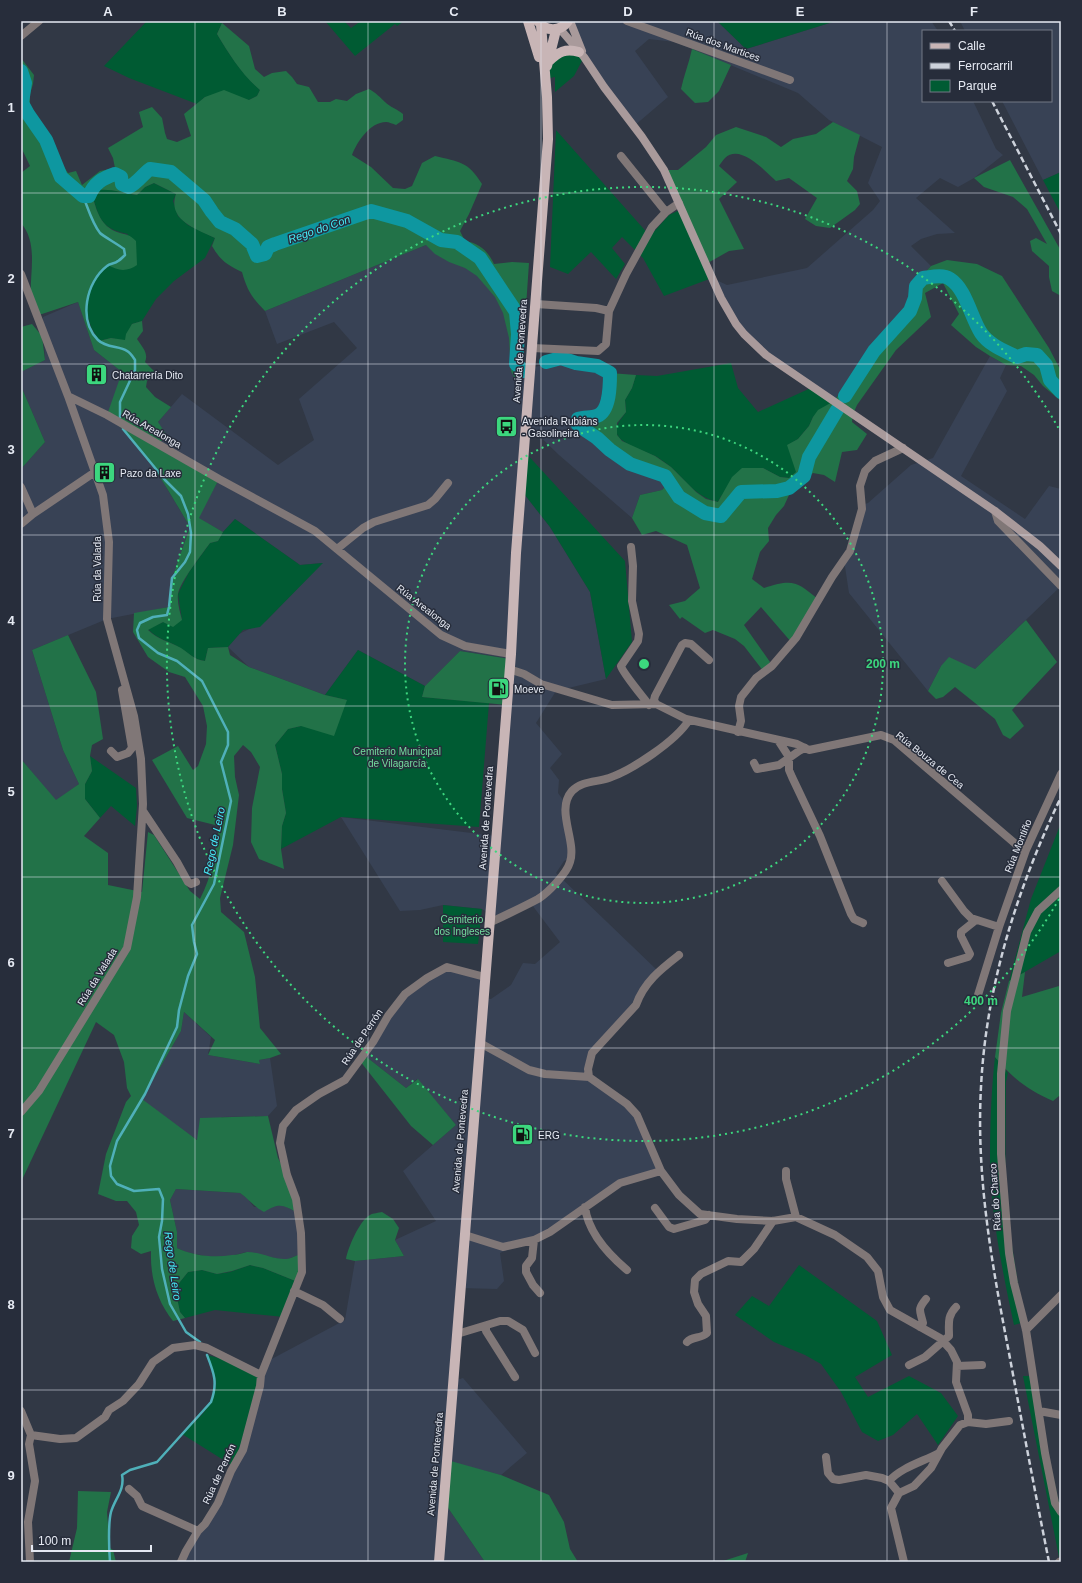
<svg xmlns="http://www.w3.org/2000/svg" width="1082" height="1583" viewBox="0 0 1082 1583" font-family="Helvetica,sans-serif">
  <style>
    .built { fill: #384255 }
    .green { fill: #005b33 }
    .forest { fill: #227248 }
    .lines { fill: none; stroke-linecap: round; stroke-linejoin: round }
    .stream { stroke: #4fb0b9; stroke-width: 2.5 }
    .river { stroke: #0e97a0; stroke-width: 14 }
    .minor { stroke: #807777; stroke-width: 8 }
    .secondary { stroke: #a99a9b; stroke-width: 8 }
    .primary { stroke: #c8b5b6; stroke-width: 10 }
    .rail { stroke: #cdd2db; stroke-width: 2.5; stroke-dasharray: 6 3; stroke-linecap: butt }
    .grid { fill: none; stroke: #e6eaf3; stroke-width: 1; stroke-opacity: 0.55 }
    .ring { fill: none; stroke: #3cd77e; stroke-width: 2; stroke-dasharray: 2 4 }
    .labels { text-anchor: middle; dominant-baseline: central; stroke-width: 3; stroke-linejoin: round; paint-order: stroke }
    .street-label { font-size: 10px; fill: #e6eaf3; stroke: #272d3b }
    .poi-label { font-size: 10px; fill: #e6eaf3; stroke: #272d3b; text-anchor: start }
    .park-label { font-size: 10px; fill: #74dd9f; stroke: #272d3b }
    .water-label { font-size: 11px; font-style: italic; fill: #45ecf9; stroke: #272d3b }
    .centre { fill: #3cd77e; stroke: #272d3b; stroke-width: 2 }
    .ring-label { font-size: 12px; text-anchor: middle; font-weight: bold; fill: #3cd77e; stroke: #272d3b; stroke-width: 3; stroke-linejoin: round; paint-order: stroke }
    .neatline { fill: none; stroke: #e6eaf3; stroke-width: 1.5 }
    .grid-label { font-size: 13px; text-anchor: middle; font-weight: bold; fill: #e6eaf3 }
  </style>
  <rect width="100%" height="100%" fill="#313845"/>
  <path class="built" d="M570,21H717L746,49L836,21H931L938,31H923V101H973L996,149L1003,155L974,178L958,187L940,178L916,198L955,233L937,234L921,239L911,246L931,266L911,287L909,308L870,351L834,401L766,355L736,324L712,278L727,285L807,268L873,210L880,201L868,183L882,147L829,120L798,93L675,42L649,39L635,51L668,97L634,126L584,57Z
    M960,21H1061V172L1043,180L1002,101H1051V31H965Z
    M426,245L480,258L511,303L516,364L524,371L561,358L597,366L610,373V389L603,412L596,416L578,419L577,423L579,426L597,438L610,450L630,464L665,476L669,482L662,490L640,495L632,518L559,455L527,424L521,490L550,527L590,592L606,679L556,691L536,723L562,754L550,768L559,780L558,793L566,804L570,858L564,861L556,873L658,971L592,1053L589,1077L637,1115L661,1171L620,1183L550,1232L500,1253L504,1281L497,1289L460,1288L454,1381L463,1378L527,1453L501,1475L447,1461L444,1502L485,1562H181L218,1503L266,1362L345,1320L355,1261L404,1256L395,1240L436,1221L403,1171L456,1125L417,1079L406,1088L364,1055L405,994L447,967L485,977L483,998L491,999L511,985L523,963L535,964L560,942L529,901L495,917L482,909L443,905L420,910L400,911L341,817L496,836L513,659L460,651L425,686L358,650L325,695L249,667L228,647L239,634L266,621L322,563L300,565L235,519L223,532L198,518L219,479L159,445L158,422L182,394L278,465L314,440L299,399L357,348L334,322L277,344L265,311Z
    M78,302L94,350L122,372L121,378L123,429L151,462L190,527L172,578L169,607L107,619L32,650L63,750L79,784L56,801L21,759V469L45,442L21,386V372L45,360L43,317Z
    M990,356L1006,365L1000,378L1007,391L961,476L1025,519L1049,486L1061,489V586L975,669L941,666L928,691L849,593L844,560L862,505L868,503L911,465L933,458Z
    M184,1012L211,1037L208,1055L260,1064L259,1060L270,1058L277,1106L268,1116L222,1117L198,1140L139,1104L181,1031Z
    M176,1189L240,1193L247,1198L254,1207L283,1205L298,1213L301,1254L288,1259H279L246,1252L231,1256L210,1257L186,1252L177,1248V1232L170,1200Z"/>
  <path class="green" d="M147,21H211L222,23L217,34C229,54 242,74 260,90L257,96L249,100L205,97L197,104L129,78L104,66Z
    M325,21H344L351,28L361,21H404L397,26L395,24L355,56Z
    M717,21H836L746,49Z
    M559,52L584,57L574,76L555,92V77L545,79Z
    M556,130L650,236L669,215L682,209L712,278L664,296L643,258L622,237L612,248L625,264L616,279L591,252L568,274L550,267Z
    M1061,172V214L1043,180Z
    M154,183L176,194L173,201L178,216L188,225L215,238L205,258L174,281L156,299L142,321L132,324L125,341L111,338L99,341L91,327L86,311L90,290L98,275L111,263L128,234C103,229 100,221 93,198L100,189C112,189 124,193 137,195L145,187Z
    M731,363L738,388L758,412L813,387L834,401L813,417L809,426L798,439L788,445L797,472L789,478L780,477L763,468L721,496L718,502C695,496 688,483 672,468C668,464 662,461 657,457C648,452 620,444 617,434C615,425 621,419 626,412L625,400L632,388L636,375L657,376Z
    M524,451L625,561L632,642L606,679L590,592L550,527L521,490Z
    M235,519L300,565L323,563L260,627L243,630L228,647L208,648L205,661C194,660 189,653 180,648C168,640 158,640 148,629L163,622L182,620L178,594L189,572L210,543L218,541L223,532Z
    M358,650L425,686L422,697L489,703L479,827L341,817L281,849L282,826L286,813L282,789V774L275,745L288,729L301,726L347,700L325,695Z
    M90,756L136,788L137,806L135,826L111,806L100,818L85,799V784L92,771Z
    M1061,823V951L1009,981L1031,899Z
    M443,905L482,909L478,944L443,942Z
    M995,1057L1008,1073L1006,1082L1005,1201L1024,1322L1014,1325C1003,1274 991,1216 990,1163C990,1128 991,1092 995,1057Z
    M250,1265L263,1268L298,1282L284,1317L215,1310L185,1318L180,1312L175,1288L188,1272L202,1270L217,1274L230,1272Z
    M799,1265L877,1321L892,1355L855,1377L868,1397L909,1376L941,1393L958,1416L938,1445L917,1414L893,1435L878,1441L862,1432L841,1392L821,1364L805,1355L774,1342L735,1315L752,1296L769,1306Z
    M207,1355L238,1363L261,1375L260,1389L233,1466L182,1434C197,1420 216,1405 216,1382C215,1373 210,1363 207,1355Z
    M1023,1376H1033L1039,1411L1061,1512V1562H1060Z"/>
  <path class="forest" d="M222,23L249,46L255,69L264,77L272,73L286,71L292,77L297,84L309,87L318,102H330L336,99L347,101L356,94L369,89C376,93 380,97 385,102C390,107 397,109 403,114V120L396,125C393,124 389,122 386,122C370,122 357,142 352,155L371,167L393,188L405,189L412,186L422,163L435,156C459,162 468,161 482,184L469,214L460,231L465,241C479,243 488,251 494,264L512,262L529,263L521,380L515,379L511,371L509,338L503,313L495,297L477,276L465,268L449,262L435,254L426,245L265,311C252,298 247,290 242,272C227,265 220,260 212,246L215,238C196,229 167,220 176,194L154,183L145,187L137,195C124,193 112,189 100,190L93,198C97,212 101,226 117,232C126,235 129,234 136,241L137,265C127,272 118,271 108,265C97,276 84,296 86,312C87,323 93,332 99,341L111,338L125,340L126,334L132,324L142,321L143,331L137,339C142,347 149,353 145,362L157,374L147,381L146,387L155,397L171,407L158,422L166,434L159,445L219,479L199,518L223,532L218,541L210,543C202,554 180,582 178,594C177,603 180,612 182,620L173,627L163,622L148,630C158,640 169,641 181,648C189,653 194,660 205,661L208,648L228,647L230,655L249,667L325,695L347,700L334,736L301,726L288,729L275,745L282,774V789L286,813L282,826L281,849L284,869L259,859L251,842L252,808L260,767L251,752L243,745L234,756L235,777L239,795L233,845L220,898L221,912L244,932L255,977L260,1028L281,1054L270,1058L259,1060L260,1064L208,1055L215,1040L184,1012L181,1031L142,1099L197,1140L200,1118L268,1116L278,1158L287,1175L298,1213C283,1205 280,1202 264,1212C254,1207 250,1200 240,1193L176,1189L170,1200L177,1232V1248C194,1256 214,1258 232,1255C237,1255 242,1253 247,1252C261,1252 274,1260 287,1259C292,1258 297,1255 301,1254L298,1282L263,1268L250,1265L232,1271L217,1274L202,1270L188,1272L175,1288L180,1312L185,1318L173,1321C157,1301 150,1277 151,1251L141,1254L131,1248L132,1236L139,1225L136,1212L127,1201H116L98,1194L106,1154L126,1102L131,1096L127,1088L124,1062L114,1035L96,1022L21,1182V759L56,800L79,784L63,750L32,650L68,635L96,692L103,739L92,745L90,756L92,771L85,784V799L100,818L84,836L108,853V885L142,892L148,832L154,835L190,891L200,899C212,876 216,851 219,826L187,818L152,760L178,746L193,770L198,766L206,744L207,726L203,706L185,677L169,672L148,657L133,632L134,613L169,607L172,578L190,527C165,485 145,447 107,415L122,372L94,350L78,302L39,315C37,310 32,304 31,298C29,274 39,244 21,223V173L30,166L21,147V58L34,75L33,84L30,94V104L38,119L52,139L62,164L68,173L76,171L82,185L100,171L115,168L113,158L108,148L143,127L139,112L152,107L162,118L165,133L167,139L177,142L191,136L184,114L205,97L224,90L249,100L257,96L260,90C242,75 229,54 217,34Z
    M692,49L731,65L719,91L708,102L695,103L681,89C684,75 689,63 692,49Z
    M833,122L860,135L854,157L853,169L847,181L857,191L860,204L855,210L830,228L816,226L805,219L817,198L789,178L776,181C765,171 740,143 725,158C723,160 721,163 719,166L737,182L719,199L744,249L729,251L706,264L664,170H678L706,147L716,135L736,127L766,137L781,147L793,139L816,134Z
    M1010,160L1061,251V296L1052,291L1049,277V266L1032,251L1030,241L1036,238L1047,244L1027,209L1013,197L984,187L974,178Z
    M947,260L977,264L1002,276L1049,348L1061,371V401L1043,386L1034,375L1021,366L1006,365L990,356L976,347L951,325L959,314L943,283L925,293L931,317L896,350L857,405L853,414L852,422L867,434L857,450L842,452L835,482L824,475L813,473L789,495L784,506L776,515L768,528L769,541L760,552L752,579L764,588C793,579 796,581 819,600L792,643L761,607L744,625L770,662L764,672L744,646L735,639L713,630L705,633L682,617L680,619L669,605L685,601L700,588L687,545L656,531L642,535L632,518L640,495L662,490L669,482L659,474L630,464L610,450L587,430L579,426L578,419C584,418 592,418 597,416C609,410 610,385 610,373L636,375L632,388L625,400L626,412L617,423V435L622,441L655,456L671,467L696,492L706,499L718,502L732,477L742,468H763L780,477L789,478L796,472L787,445L798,439L809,426L813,417L818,410L834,401L870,351L909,308L911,287L931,266Z
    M32,324L42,336L45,360L21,372V327Z
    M21,386L45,442L21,469Z
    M1026,620L1057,662L1012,710L1024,726L1010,739L1003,735L995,719L955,687L943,697L936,699L928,691L941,666L949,657L975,669Z
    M460,651L510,659L507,705L422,697L425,686Z
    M1025,972L1022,997L1059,986L1061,996V1097L1059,1096L1053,1101C1028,1090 1012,1078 995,1057L1001,1013L1009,981Z
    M364,1055L406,1088L418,1079L456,1125L433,1145L411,1126L360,1061Z
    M382,1212L393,1219L399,1228L395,1240L404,1256L355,1261L346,1259C348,1248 359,1221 370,1215C373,1213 379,1213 382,1212Z
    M447,1460L501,1475L549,1495L564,1522L570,1549L578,1562H485L444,1502Z
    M78,1491L111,1492L107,1512L110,1548L113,1550L116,1562H69L77,1528Z
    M748,1553L745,1562H720Z"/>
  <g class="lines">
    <path class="stream" d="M83,196C88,208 92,223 100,233C103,236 119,245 124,249L125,255C123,257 120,260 118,261C115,264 110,263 107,266C86,282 78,320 98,340C106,348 120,346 127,351C130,352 133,357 135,360V370L120,402V417
      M123,429L165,480L181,496L188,514L191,533L190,552L185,562L172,578L169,607L167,615L153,617L140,623L137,630L139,638L158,653L177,661L202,681L228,732V745L221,762L231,801L214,884L192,925L194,942L197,954L188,976L179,1010L177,1027L145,1094L117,1141L110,1166L111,1176L117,1184L134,1191L159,1189L163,1199L162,1221L159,1237L162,1269L170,1304L186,1332L200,1342
      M110,1562C109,1550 108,1524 111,1512C115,1498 125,1490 122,1475L130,1470L157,1462L211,1402C218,1383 214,1373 207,1355"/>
    <path class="river" d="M21,71L25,83L22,103L28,114L46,140L61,177L83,196H89C94,183 103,178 115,174L121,177L122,184L129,187C138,182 142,175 150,169L171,172L204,200L212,212L220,222L235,229L252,244L257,256L265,254L268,247L275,244L371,211L407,221L441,240L457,242L480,258L516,312L518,334L516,364L524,371
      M546,362L561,358L576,363L597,366L610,373C610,385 610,411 597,416C591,418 584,417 578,419L577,423L579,426L597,438L610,450L630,464L665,476L679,497L705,513L721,516L741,492L777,491L789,488L804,476L809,457L837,410
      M845,396L874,351L910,311L915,298L916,286L923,278C931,277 943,274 950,279C966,289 971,318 981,333C989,345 1005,351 1017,357L1026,354L1037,355L1046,365L1050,380L1061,392"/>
    <path class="minor" d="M627,21L790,80
      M21,36L39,21
      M621,156L666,212
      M21,274L68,396L107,415L219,479L315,531L441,635L465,646L511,654
      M536,304L596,308L609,311
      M532,348L598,351L606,344L609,311L626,274L652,227L666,212L679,203
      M21,487L33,514
      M995,511L998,521L1061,586
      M21,524L33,514L95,472
      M631,547L633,566L632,601L639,634L638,641L621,666C622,672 643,697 649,705
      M337,549L363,528L374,522L428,505L435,499L448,483
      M509,669L524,674L541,684L612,705L656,704L686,719L797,744L809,750L881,735L894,740L1025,852
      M656,704L654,700L655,696L682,645L685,643L691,644L709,660
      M738,732L741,721L739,706L741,697L756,678L772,666L796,638L832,577L850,551L862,509L860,486L865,471L875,461L903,448
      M778,740L789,757V770L792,777L820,836L851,914L854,919L863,923
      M111,751L117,757L128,753L132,748L122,690
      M754,763L757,769L779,765L799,751L805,748
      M143,811L177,862L188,882L191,884L196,882
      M942,881L964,911L971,918L999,927
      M1061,890L1038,911L1027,932L1007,1011L1001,1074V1154L1009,1253L1014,1283L1026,1330L1045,1453L1055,1503L1061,1512
      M489,923C506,915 523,907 538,899C548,893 567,873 570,862C577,841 555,810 572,791C581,781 597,782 609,778C632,770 676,741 689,720
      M948,963L968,957L970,954L961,936V932L976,920
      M978,995L999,927L1026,850L1061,774
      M480,1043L529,1070L545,1074L589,1077L627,1104L637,1115L661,1171L679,1195L700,1214L737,1219L773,1221L796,1217L835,1235L867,1257L878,1271L883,1297L890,1310L940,1338L951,1350L957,1362L956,1382L968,1415V1422L960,1425L942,1448L931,1468L914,1486L899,1493L891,1508L904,1562
      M589,1077L588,1069L592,1053L636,1005C644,982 661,969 679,955
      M21,1112L39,1091L127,948L137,897L143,804L141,759L134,716L107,619L109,542L103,495L68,396
      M786,1171V1179L796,1217
      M585,1207C588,1232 608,1254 627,1270
      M655,1208L669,1227L674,1229L705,1220L709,1215
      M465,1235L503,1247L534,1240L550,1232L620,1183L661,1171
      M534,1240L532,1258L526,1266V1272L533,1285L540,1293
      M294,1291L323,1305L340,1319
      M486,1326V1331L515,1377
      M920,1327L923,1323C920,1310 917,1310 926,1299
      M1026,1330L1061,1295
      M457,1334L500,1321H508L523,1330L535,1353
      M687,1342C692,1336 701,1339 707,1333L706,1316L698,1304L694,1292L695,1280L701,1274L728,1261L741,1262L754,1249L773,1221
      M909,1365L925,1357L949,1336C949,1324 947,1316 956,1307
      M957,1366L982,1365
      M21,1411L31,1435L60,1439L76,1438L105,1417L109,1410L123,1401L139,1384L153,1362L173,1348L195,1345L207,1348L261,1375
      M1039,1411L1061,1415
      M968,1422L986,1424L1009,1421
      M826,1457L828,1473L833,1479L839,1480L866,1475L882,1478L889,1481L899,1493
      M889,1481C902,1467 922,1462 939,1453
      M129,1489L137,1496L142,1506L198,1531
      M30,1562L28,1522L35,1481L29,1444L31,1435
      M181,1562L186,1551L198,1531L205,1524L218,1503L231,1471L243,1450L260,1386L261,1375L302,1272L301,1233L296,1199L287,1175L280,1143L283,1126L296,1110L319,1094L345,1080L373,1042L388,1016L405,994L427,978L447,967L485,977
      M1059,1562L1061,1561"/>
    <path class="secondary" d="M570,21L582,51
      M560,29L584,57L604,87L642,137L664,170L721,298L736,324L744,334L766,355L995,511L1040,546L1061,566"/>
    <path class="primary" d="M528,21L539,57
      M538,21C546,32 560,32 568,21
      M549,61C559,52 565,48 579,52
      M547,66L556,30
      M439,1562L511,654L516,553L548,139L547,97L541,25"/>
    <path class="rail" d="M949,21L955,31
      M992,101L1061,234
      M1049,1562C1035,1492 1022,1423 1009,1353C992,1265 976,1177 981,1087C986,986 1017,889 1061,797"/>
  </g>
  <path class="grid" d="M195,21V1562M368,21V1562M541,21V1562M714,21V1562M887,21V1562M21,193H1061M21,364H1061M21,535H1061M21,706H1061M21,877H1061M21,1048H1061M21,1219H1061M21,1390H1061"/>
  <g class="ring">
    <circle cx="644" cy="664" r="239"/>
    <path d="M1059 899A477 477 0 1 1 1059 429"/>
  </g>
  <defs>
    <symbol id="building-square" viewBox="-11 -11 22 22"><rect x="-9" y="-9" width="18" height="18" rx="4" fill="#3cd77e" stroke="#272d3b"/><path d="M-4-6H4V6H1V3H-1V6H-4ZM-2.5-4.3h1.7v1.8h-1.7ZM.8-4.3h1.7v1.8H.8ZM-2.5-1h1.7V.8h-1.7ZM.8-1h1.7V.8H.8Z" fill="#111"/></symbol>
    <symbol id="bus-square" viewBox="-11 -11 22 22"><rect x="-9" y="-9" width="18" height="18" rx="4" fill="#3cd77e" stroke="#272d3b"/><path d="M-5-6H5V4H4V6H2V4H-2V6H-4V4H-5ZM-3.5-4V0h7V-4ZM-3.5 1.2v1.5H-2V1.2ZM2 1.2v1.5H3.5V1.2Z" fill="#111"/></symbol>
    <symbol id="fuel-square" viewBox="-11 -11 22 22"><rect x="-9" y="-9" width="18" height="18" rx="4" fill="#3cd77e" stroke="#272d3b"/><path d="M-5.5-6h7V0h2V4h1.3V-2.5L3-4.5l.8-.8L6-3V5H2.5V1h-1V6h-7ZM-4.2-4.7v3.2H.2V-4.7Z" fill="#111"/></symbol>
  </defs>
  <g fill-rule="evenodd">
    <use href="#building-square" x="84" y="362" width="25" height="25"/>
    <use href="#bus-square" x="494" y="414" width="25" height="25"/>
    <use href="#building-square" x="92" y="460" width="25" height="25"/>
    <use href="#fuel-square" x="486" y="676" width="25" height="25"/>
    <use href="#fuel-square" x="510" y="1122" width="25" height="25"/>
  </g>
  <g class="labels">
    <g class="street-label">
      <text transform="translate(723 45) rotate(20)">Rúa dos Martices</text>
      <text transform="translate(520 351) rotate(-86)">Avenida de Pontevedra</text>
      <text transform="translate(152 429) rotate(30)">Rúa Arealonga</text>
      <text transform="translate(97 569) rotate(-90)">Rúa da Valada</text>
      <text transform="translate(424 607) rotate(38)">Rúa Arealonga</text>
      <text transform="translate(930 760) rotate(39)">Rúa Bouza de Cea</text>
      <text transform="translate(486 818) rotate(-86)">Avenida de Pontevedra</text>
      <text transform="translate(1018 846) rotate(-68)">Rúa Montiño</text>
      <text transform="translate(97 977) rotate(-58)">Rúa da Valada</text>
      <text transform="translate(362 1037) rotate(-56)">Rúa de Perrón</text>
      <text transform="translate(460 1141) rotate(-85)">Avenida de Pontevedra</text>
      <text transform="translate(995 1197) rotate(-94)">Rúa do Charco</text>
      <text transform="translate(435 1464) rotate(-85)">Avenida de Pontevedra</text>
      <text transform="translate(219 1474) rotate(-65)">Rúa de Perrón</text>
    </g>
    <g class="poi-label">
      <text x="112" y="375">Chatarrería Dito</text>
      <text x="522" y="421">Avenida Rubiáns<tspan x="522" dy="12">- Gasolineira</tspan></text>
      <text x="120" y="473">Pazo da Laxe</text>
      <text x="514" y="689">Moeve</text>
      <text x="538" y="1135">ERG</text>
    </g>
    <g class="park-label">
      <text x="397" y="751">Cemiterio Municipal<tspan x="397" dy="12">de Vilagarcía</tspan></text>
      <text x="462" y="919">Cemiterio<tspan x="462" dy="12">dos Ingleses</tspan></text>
    </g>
    <g class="water-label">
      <text transform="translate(319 229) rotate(-19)">Rego do Con</text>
      <text transform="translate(214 841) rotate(-78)">Rego de Leiro</text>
      <text transform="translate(173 1266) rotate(82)">Rego de Leiro</text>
    </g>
  </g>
  <circle cx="644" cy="664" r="6" class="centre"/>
  <g class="ring-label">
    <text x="883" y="668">200 m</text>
    <text x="981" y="1005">400 m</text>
  </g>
  <rect width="1082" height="1583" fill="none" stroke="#272d3b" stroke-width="44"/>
  <rect x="922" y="30" width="130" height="72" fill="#272d3b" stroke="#737985"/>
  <rect x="930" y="43" width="20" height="6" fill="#c8b5b6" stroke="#737985"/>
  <text x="958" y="50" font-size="12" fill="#e6eaf3">Calle</text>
  <rect x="930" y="63" width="20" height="6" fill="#cdd2db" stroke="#737985"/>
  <text x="958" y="70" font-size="12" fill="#e6eaf3">Ferrocarril</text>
  <rect x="930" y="80" width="20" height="12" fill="#005b33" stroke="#737985"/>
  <text x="958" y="90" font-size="12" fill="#e6eaf3">Parque</text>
  <path d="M32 1545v6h119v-6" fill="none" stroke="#e6eaf3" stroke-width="2"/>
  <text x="38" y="1545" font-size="12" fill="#e6eaf3" stroke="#272d3b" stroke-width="3" paint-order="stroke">100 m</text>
  <rect x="22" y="22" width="1038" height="1539" class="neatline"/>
  <g class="grid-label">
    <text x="108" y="16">A</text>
    <text x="282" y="16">B</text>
    <text x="454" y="16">C</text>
    <text x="628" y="16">D</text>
    <text x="800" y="16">E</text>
    <text x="974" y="16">F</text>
    <text x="11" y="112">1</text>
    <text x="11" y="283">2</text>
    <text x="11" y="454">3</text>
    <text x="11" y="625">4</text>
    <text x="11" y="796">5</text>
    <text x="11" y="967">6</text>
    <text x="11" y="1138">7</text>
    <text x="11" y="1309">8</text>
    <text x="11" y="1480">9</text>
  </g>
</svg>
